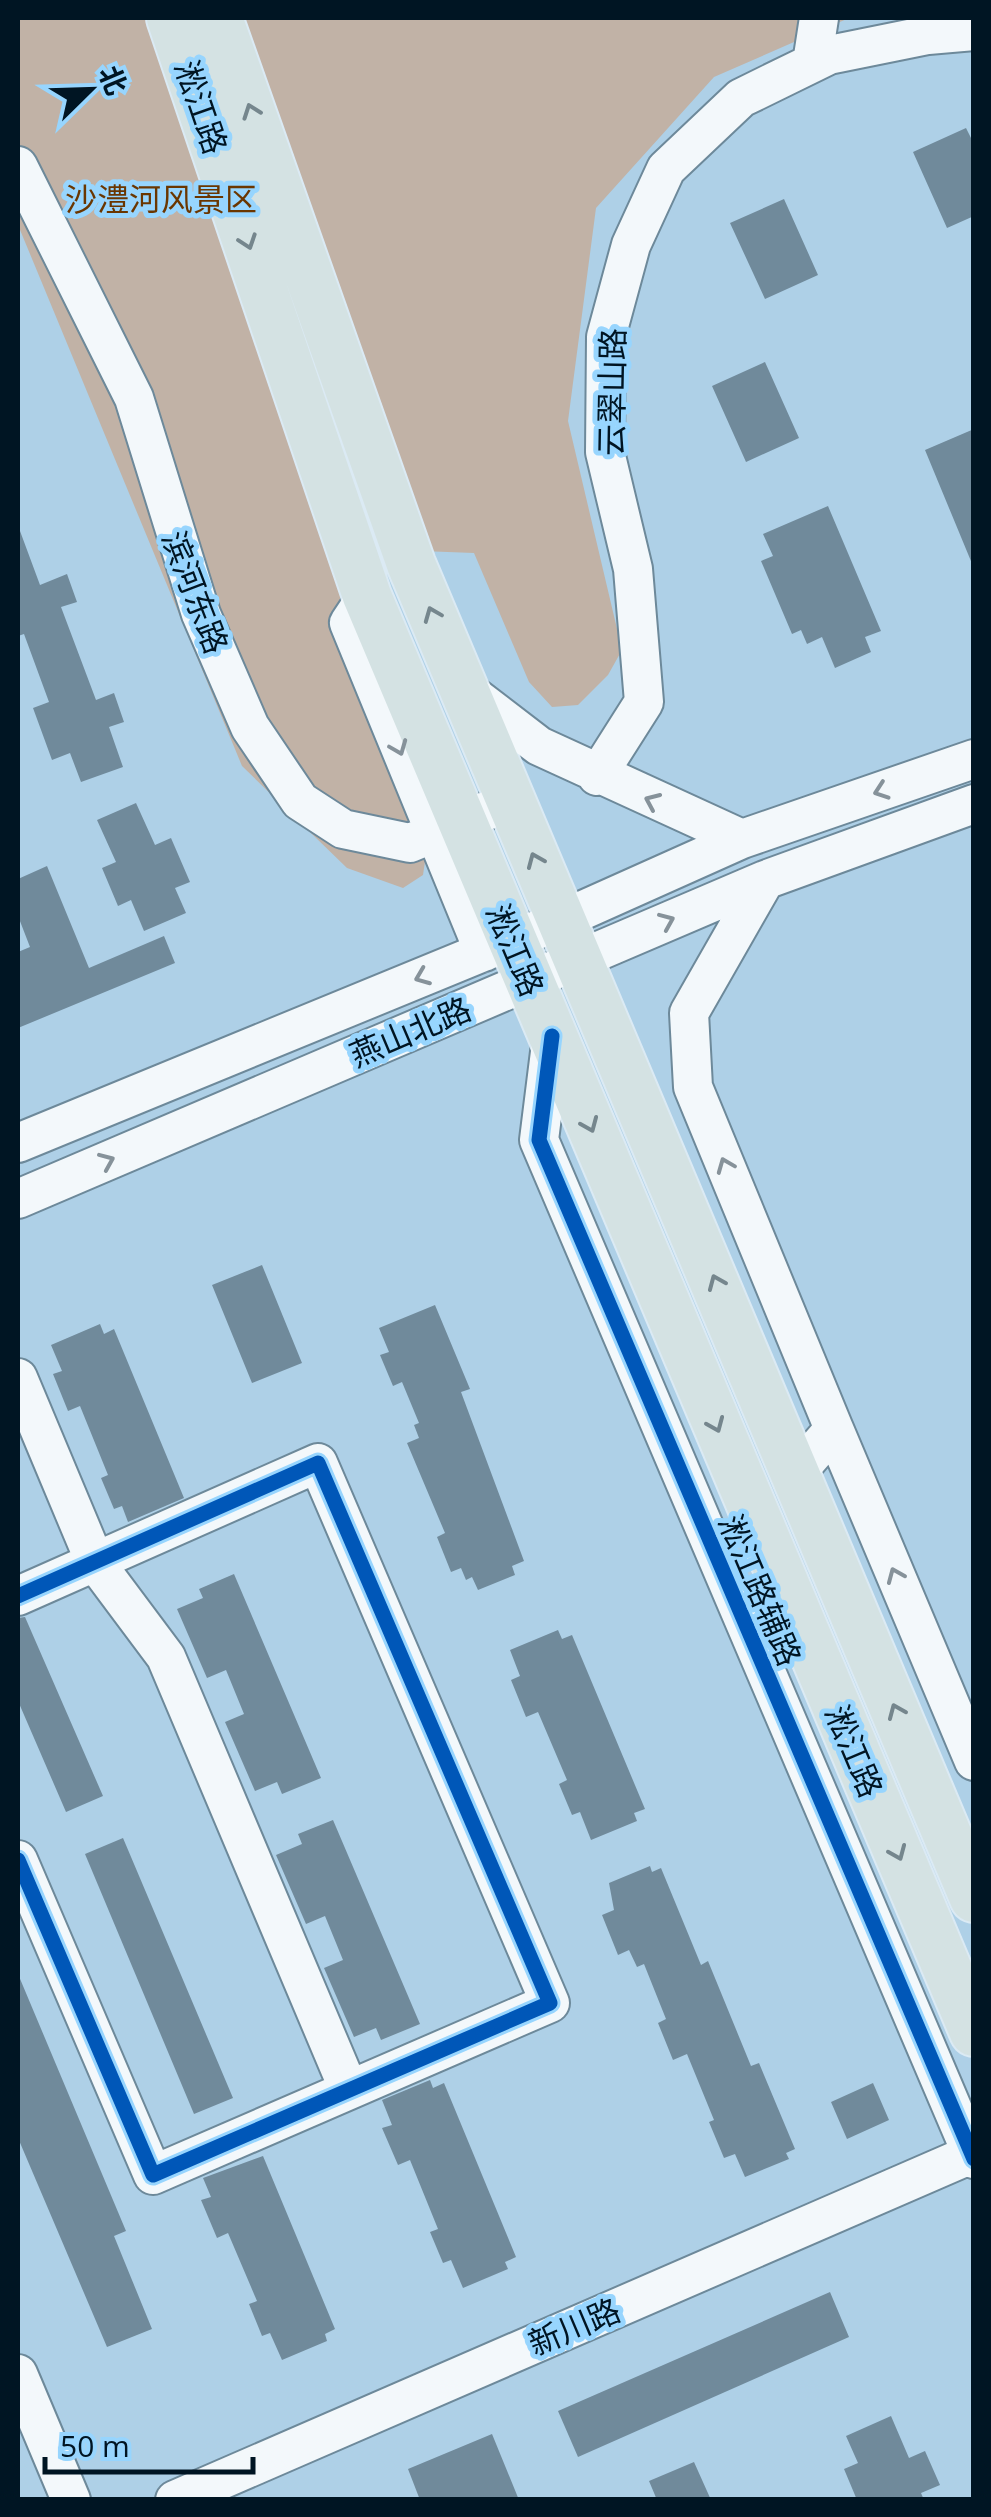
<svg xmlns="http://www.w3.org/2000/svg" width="991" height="2517" viewBox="0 0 991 2517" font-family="'Open Sans','Noto Sans SC',sans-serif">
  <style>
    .green { fill: #c1b2a6 }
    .building { fill: #708a9b }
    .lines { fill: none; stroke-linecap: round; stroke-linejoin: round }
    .minor-casing { stroke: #6d899a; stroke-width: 42 }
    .major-casing { stroke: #dbeaf4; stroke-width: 52 }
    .minor { stroke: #f3f8fb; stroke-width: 38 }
    .major { stroke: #d4e2e3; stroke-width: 48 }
    .cycleway-casing { stroke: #97d5fe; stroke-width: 21 }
    .cycleway { stroke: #0057b8; stroke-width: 15 }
    .oneway { stroke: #75868d }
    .oneway2 { stroke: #86929a }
    .labels { text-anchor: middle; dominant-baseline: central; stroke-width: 10; stroke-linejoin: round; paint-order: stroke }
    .street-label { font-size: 32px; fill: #001523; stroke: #97d5fe }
    .park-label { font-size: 32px; fill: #6a3600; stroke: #97d5fe }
  </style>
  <rect width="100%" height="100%" fill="#aed0e7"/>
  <path class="green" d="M18,18H849L714,77L596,208L568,421L622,650L608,675L578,705L552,707L529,682L474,553L421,551L336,570L435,795L423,875L403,888L347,868L242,766L18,225Z"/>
  <path class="building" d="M966,128L974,144V216L947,228L913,152Z
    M784,199L818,275L765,299L730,223Z
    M765,362L799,438L746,462L712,386Z
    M974,429V566H973L925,450Z
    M828,506L881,631L865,637L871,652L835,668L822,637L807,644L801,630L792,634L761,561L773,556L763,534Z
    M20,531L40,585L67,574L77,602L61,607L96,700L114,693L124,722L109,727L123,767L81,782L70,753L52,760L33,708L49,702L24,634L18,636Z
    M136,803L155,845L171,838L190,882L175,888L186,913L144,931L131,900L118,906L102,868L116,862L97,820Z
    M47,866L89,968L164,936L175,963L18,1028V952L30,947L18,916V879Z
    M262,1265L302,1363L252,1383L212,1285Z
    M435,1305L470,1389L461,1392L524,1561L512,1566L515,1575L478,1590L472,1577L466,1580L461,1568L451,1572L437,1537L445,1533L407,1443L419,1438L414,1425L419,1423L402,1382L393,1386L380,1355L389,1352L379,1328Z
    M100,1324L104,1334L114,1329L184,1498L128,1522L122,1506L114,1509L101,1478L108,1475L80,1406L68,1411L53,1374L62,1371L51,1345Z
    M234,1574L321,1778L282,1794L277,1782L255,1791L225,1722L244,1714L226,1670L207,1678L177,1609L203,1598L199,1589Z
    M25,1617L103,1796L66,1812L18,1701V1618Z
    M558,1630L562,1639L572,1635L645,1809L634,1813L637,1821L591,1840L580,1812L572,1815L559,1784L567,1780L538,1712L526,1717L511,1680L520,1676L510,1650Z
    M333,1820L420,2024L381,2040L376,2028L354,2037L324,1968L343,1960L325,1916L306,1924L276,1855L302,1844L298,1834Z
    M123,1838L233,2098L194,2114L85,1854Z
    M650,1866L652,1872L661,1868L701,1965L708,1961L751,2066L759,2063L795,2149L786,2153L789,2159L745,2177L735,2154L724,2158L709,2122L714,2120L687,2054L673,2060L658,2023L666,2019L644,1964L637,1967L629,1950L618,1955L602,1915L614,1910L609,1883Z
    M18,1974L126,2231L114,2236L152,2329L107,2347L18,2138Z
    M430,2080L433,2088L444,2083L516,2257L505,2262L508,2269L463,2288L451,2260L443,2263L430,2232L438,2229L410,2160L398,2165L382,2128L392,2125L382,2100Z
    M873,2083L889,2120L847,2139L831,2102Z
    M263,2156L335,2329L325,2334L327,2341L282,2360L270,2333L262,2336L249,2304L257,2301L228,2233L217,2238L201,2200L211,2197L203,2178Z
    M830,2292L849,2337L578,2457L558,2411Z
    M891,2416L909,2458L925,2451L940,2485L921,2493L924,2500H857L844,2469L858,2463L846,2436Z
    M492,2434L519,2500H420L408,2469Z
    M694,2462L711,2500H657L649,2481Z"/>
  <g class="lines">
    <defs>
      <path id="minor" d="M812,63L819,18
        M18,166L134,398L201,614L250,727L300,801L343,829L410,843L510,801
        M367,596L349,623L484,952
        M462,687L539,746L742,839
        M597,776L644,702L633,569L605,452L606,337L631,245L666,169L741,98L829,55L928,35L974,31
        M765,880L689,1013L693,1087L834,1429L797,1472
        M552,1036L539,1140L974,2159
        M18,1143L561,920L742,839L974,759
        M18,1199L765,880L974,804
        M18,1378L95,1562L166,1657L349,2090
        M834,1429L974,1761
        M18,1596L318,1463L550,2003L153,2175L18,1860
        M18,2374L71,2500
        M175,2500L974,2153"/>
      <path id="major" d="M171,18L367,596L974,2032
        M218,18L411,564L974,1898"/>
    </defs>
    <use href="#minor" class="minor-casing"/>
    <use href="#major" class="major-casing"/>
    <use href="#minor" class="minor"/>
    <use href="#major" class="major"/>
    <defs>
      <path id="cycleway" d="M552,1036L539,1140L974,2159
        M18,1596L318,1463L550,2003L153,2175L18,1860"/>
    </defs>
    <use href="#cycleway" class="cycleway-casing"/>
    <use href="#cycleway" class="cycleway"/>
  </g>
  <defs><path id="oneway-chevron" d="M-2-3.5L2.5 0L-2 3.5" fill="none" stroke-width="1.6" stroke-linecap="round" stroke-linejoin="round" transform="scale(2.5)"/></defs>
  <g class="oneway">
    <use href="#oneway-chevron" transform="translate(251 111) rotate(-110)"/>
    <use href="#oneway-chevron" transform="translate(248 242) rotate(71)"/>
    <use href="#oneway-chevron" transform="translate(432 614) rotate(-112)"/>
    <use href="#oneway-chevron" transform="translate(535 860) rotate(-113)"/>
    <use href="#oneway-chevron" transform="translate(590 1125) rotate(67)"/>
    <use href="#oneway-chevron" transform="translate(716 1282) rotate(-113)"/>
    <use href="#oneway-chevron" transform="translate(716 1425) rotate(67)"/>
    <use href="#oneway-chevron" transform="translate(896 1711) rotate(-113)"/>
    <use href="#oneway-chevron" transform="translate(898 1853) rotate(67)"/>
  </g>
  <g class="oneway2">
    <use href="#oneway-chevron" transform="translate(399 748) rotate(68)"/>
    <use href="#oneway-chevron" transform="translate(881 791) rotate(161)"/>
    <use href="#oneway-chevron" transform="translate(652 801) rotate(-156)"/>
    <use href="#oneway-chevron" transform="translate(667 921) rotate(-23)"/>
    <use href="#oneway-chevron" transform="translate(422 977) rotate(158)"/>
    <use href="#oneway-chevron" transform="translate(107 1161) rotate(-23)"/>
    <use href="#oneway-chevron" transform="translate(725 1165) rotate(-112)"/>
    <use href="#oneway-chevron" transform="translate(895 1575) rotate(-113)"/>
  </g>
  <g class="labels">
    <g class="street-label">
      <text transform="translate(202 107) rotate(71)">淞江路</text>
      <text transform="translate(611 392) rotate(-89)">云翠山路</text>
      <text transform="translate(196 592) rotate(69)">滨河东路</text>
      <text transform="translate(516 950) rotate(67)">淞江路</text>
      <text transform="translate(410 1031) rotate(-23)">燕山北路</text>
      <text transform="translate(761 1590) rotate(67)">淞江路辅路</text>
      <text transform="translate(855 1751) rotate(67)">淞江路</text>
      <text transform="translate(574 2326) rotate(-23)">新川路</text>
    </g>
    <g class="park-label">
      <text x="161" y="198">沙澧河风景区</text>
    </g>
  </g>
  <rect width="991" height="2517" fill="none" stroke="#001523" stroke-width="40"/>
  <g transform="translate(90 90) rotate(67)" stroke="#97d5fe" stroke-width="8" paint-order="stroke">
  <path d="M0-8L18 38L0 25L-18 38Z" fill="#001523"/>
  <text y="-15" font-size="28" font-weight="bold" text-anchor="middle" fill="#001523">北</text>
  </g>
  <path d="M45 2457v15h208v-15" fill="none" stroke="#001523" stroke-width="5"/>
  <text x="60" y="2457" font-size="30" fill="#001523" stroke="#97d5fe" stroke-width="8" paint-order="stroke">50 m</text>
</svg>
